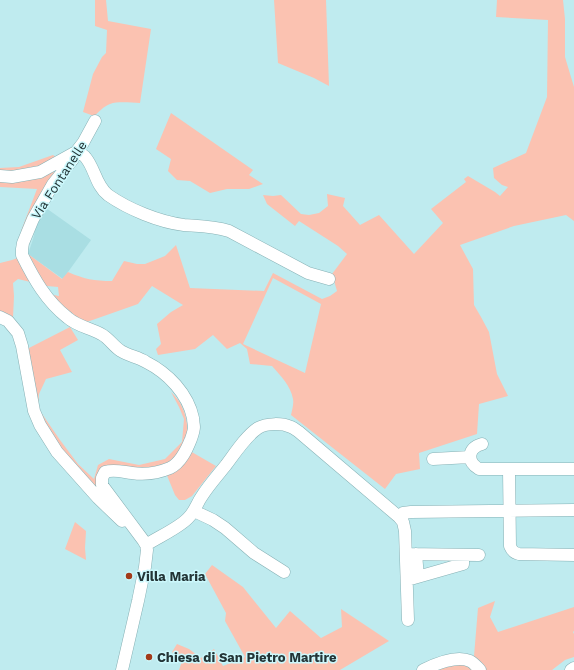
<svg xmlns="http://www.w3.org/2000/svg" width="574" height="670" viewBox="0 0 574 670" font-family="'Work Sans',sans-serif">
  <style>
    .built { fill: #a9dee3 }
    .green { fill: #fbc2b1; fill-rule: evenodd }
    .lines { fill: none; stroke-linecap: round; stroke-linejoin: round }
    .minor-casing { stroke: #87b1b5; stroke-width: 13 }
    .minor { stroke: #fff; stroke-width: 12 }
    .poi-dot { fill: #a23a19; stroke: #ccf8fc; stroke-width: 1.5 }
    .labels { text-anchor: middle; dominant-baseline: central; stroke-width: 3; stroke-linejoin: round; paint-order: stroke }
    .street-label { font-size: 13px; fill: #233436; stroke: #ccf8fc }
    .poi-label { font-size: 13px; font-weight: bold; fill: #233436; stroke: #ccf8fc; text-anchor: start }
  </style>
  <rect width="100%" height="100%" fill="#bfebef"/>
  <path class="built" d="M46,208L91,240L63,279L28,254L33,239L36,227Z"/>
  <path class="green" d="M95,0H106L108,21L151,29L140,103C131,103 119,101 110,104C104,106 99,112 94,116L83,112L93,74L102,57L106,53L107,30L95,26Z
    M274,0H326L329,86L314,78L278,63Z
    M497,0H563L565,19V57L574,87V221L566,215L514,226L460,245L473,269L474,305L481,317L489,332L497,374L508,396L479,404L477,434L419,453L420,469L396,474L385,489L291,415C292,410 294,404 293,399C291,386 280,375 272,366L250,364L247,349L240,343L227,349L213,335L195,349L158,355L156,349L161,344L157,324L171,312L183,305L152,286L138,304L84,323L48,294L59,296L58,287L47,286L18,279L13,283L14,296L13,318L0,314V263L12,260L28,254L62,279L68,272C84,279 94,281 112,281L124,261L137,264H145L165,256L176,245L190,288L264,291L273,273L322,299L330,296L337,291L332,274L347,254L338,246L299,221L295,226L267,204L263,195L273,196L281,195L301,214L309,215L319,213L328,206L327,194L345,198L343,206L360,225L379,215L414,254L443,223L431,209L466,182L464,179L468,176L495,192L500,196L508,187L502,185L494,178L493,168L526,153L547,97L548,20L496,17ZM273,278L321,304L305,373L243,344Z
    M171,113L253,170L249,175L263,184L249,189H227L210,193L190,181L177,180L168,171L171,159L156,149Z
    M53,155L56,157L44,165L0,173V168L19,167Z
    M54,172L55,177L24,233L21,231L37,189L0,187V179Z
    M70,327L78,340L60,350L72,372L46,379L39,394L38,408L60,440L78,464L94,479L98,465L109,459L139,465L165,459L182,442L184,419L179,407L171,392C175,396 180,401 182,407C186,415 188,425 187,434C185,452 168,469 150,471C142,472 133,470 125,469C122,469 117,467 113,467C105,467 100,473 96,479C101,493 111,504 120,515V516L111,508L57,449L42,423L35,408L27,349Z
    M190,451L216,466L192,496L185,500H179L175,495L166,473Z
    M75,522L86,531L85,548L86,560L65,549Z
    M212,565L243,587L276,628L290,611L321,638L342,627L341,609L389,641L340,670H179L182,661L172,652L177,644L189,649L201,658L214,649L223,666L245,657L225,621L226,613L205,574Z
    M495,601L490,617L498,632L574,607V631L573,632L574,634V657L565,660L552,670H439C449,663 462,662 474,656L478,608Z"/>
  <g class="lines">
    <defs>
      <path id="minor" d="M95,121L83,143L76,152L73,159L53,184L33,219L23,243L22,249V255C34,279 46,301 68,318C77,326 90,328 101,334C109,338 114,347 121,351C129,356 138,357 146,362C168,373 188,394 193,418C193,421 194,425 194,427C194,431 192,436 191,439C187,449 181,463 170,468C158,473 145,475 132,473C123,472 114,469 105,472L102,478V485L143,540L146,545L147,550L145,567L138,601L122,670
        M76,152C80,153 84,155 86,158C95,169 96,186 108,195C128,209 159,222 184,225C199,226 214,226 229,231L308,273L329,279
        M0,176L12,177L40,172L76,152
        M0,317L8,321L18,333L22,346L34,411L40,425L57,452L98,498L122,521
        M482,444C468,448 466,461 479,469H574
        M433,459L470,457
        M509,470L510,546C512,551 514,553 519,554L574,555
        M194,511L213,520L225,528L254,553L284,572
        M399,517L403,513L411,512L574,510
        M146,545C158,537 181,527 189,517C195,511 197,503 202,496C209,485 218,475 226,465C235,453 246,436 258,428C267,423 282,423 291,427C294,428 296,430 299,432L399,517L403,522L405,531L408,620
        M406,554L479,555
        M416,554L418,577
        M407,580L463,564V555
        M423,670C435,664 457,655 470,661C474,663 477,667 480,670
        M571,670L574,668"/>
    </defs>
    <use href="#minor" class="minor-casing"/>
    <use href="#minor" class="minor"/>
  </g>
  <g class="poi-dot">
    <circle cx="129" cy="576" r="4"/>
    <circle cx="149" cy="657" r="4"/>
  </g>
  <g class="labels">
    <g class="street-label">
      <text transform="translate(59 180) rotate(-57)">Via Fontanelle</text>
    </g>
    <g class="poi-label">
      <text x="137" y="576">Villa Maria</text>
      <text x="157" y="657">Chiesa di San Pietro Martire</text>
    </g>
  </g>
</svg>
